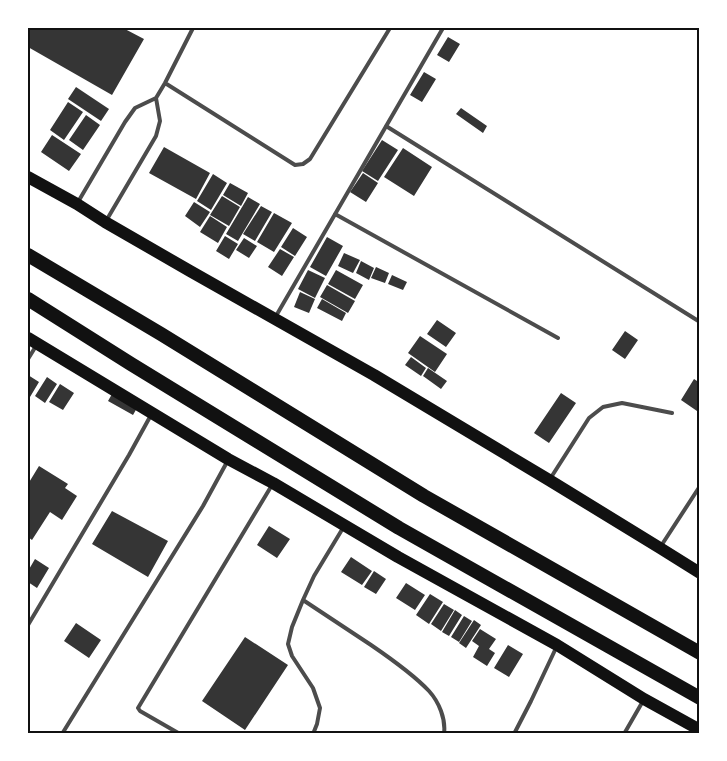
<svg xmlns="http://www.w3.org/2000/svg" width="727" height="761" viewBox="0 0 727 761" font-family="'Fira Sans Condensed',sans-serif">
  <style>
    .building { fill: #353535 }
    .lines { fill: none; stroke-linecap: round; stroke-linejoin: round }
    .service { stroke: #4c4c4c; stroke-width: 4 }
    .trunk { stroke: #111; stroke-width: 12 }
    .motorway { stroke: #111; stroke-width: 14 }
    .neatline { fill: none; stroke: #111; stroke-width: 2 }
  </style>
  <rect width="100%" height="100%" fill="#fff"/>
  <path class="building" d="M28,28H123L144,39L112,95L28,47Z
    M448,37L460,44L449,62L437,55Z
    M424,72L436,79L422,102L410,95Z
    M76,87L109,109L101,121L68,99Z
    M68,102L83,112L64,140L50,130Z
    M461,108L487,126L483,133L456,114Z
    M86,115L100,125L83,150L69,140Z
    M52,135L81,154L69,171L41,152Z
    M382,140L398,150L378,181L362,171Z
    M164,147L210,173L196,199L149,173Z
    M403,148L432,167L414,196L384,177Z
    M363,173L378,183L366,202L350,192Z
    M213,174L227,183L211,210L197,201Z
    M230,183L248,193L241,206L223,195Z
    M222,196L240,207L229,226L210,215Z
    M248,197L260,204L238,241L226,234Z
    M194,202L210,212L200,227L185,216Z
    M261,206L272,212L255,241L243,234Z
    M274,213L292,223L274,252L257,242Z
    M210,216L227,227L218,243L200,232Z
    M293,228L307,237L295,256L281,247Z
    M225,236L238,244L229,259L216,251Z
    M327,237L343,246L326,276L310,267Z
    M244,238L257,246L249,258L236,250Z
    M280,249L294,257L282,276L268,267Z
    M344,253L360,260L353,273L338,266Z
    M361,261L374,268L369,280L356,273Z
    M376,267L389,273L385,283L371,278Z
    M308,270L325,278L315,298L298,289Z
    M336,270L363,285L355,299L328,284Z
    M392,275L407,282L403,290L388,284Z
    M327,285L355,301L348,313L320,297Z
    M300,292L315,299L309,313L294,307Z
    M322,299L346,313L342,321L317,308Z
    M437,320L456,333L446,347L427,334Z
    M625,331L638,340L625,359L612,350Z
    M420,336L447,354L435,372L408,353Z
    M411,357L426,368L421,376L405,365Z
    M428,368L447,381L441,389L423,376Z
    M28,375L39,382L30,397L28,396Z
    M47,377L57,384L45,403L35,396Z
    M694,379L700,383V408L697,411L681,400Z
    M60,384L74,393L63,410L49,402Z
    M561,393L576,403L549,443L534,433Z
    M112,394L137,408L133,415L108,401Z
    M39,466L68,484L65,488L77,496L62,520L50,512L32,540L28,537V484Z
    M112,511L168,541L148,577L92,544Z
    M269,526L290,539L277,558L257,545Z
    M351,557L372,571L362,585L341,572Z
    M35,559L49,568L37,588L28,582V571Z
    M374,571L386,579L376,594L364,587Z
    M406,583L425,595L415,610L396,598Z
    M430,594L443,602L429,624L416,615Z
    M444,604L454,610L441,631L431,624Z
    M455,610L462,615L449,636L442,632Z
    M464,616L472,621L459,642L451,637Z
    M474,620L481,625L466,648L459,643Z
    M76,623L101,640L89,658L64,641Z
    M480,629L496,639L489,649L495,653L487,666L473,657L479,646L472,641Z
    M245,637L288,665L245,730L202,701Z
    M508,645L523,654L509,677L494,668Z"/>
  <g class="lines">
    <path class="service" d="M165,83L295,165L303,164L310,159L390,28
      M386,126L700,322
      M78,202L125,122L135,108L156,98L165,83L193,28
      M335,214L558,338
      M106,221L156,136L160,121L156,98
      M276,316L443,28
      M28,359L36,346
      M550,479L589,418L603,407L622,403L672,413
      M661,546L700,486
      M303,600C326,615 348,630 371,645C390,658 413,674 429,691C439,702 446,719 444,734
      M28,625L129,455L151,415
      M62,734L203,506L227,462
      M180,734L140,711L138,708L272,485
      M313,734L317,724L320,708L313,688L292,656L288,644L292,627L303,600L314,576L343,528
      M514,734L531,701L556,648
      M624,734L643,701"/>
    <path class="trunk" d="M28,177L77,204L105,222L190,271L374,375L549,480L660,548L700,573
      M28,338L228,459L273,483L398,557L557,645L644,699L700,730"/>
    <path class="motorway" d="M28,255L161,334L424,496L700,653
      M28,299L131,364L399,528L700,698"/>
  </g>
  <rect width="727" height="761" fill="none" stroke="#ffffff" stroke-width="58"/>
  <rect x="29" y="29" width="669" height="703" class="neatline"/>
</svg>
